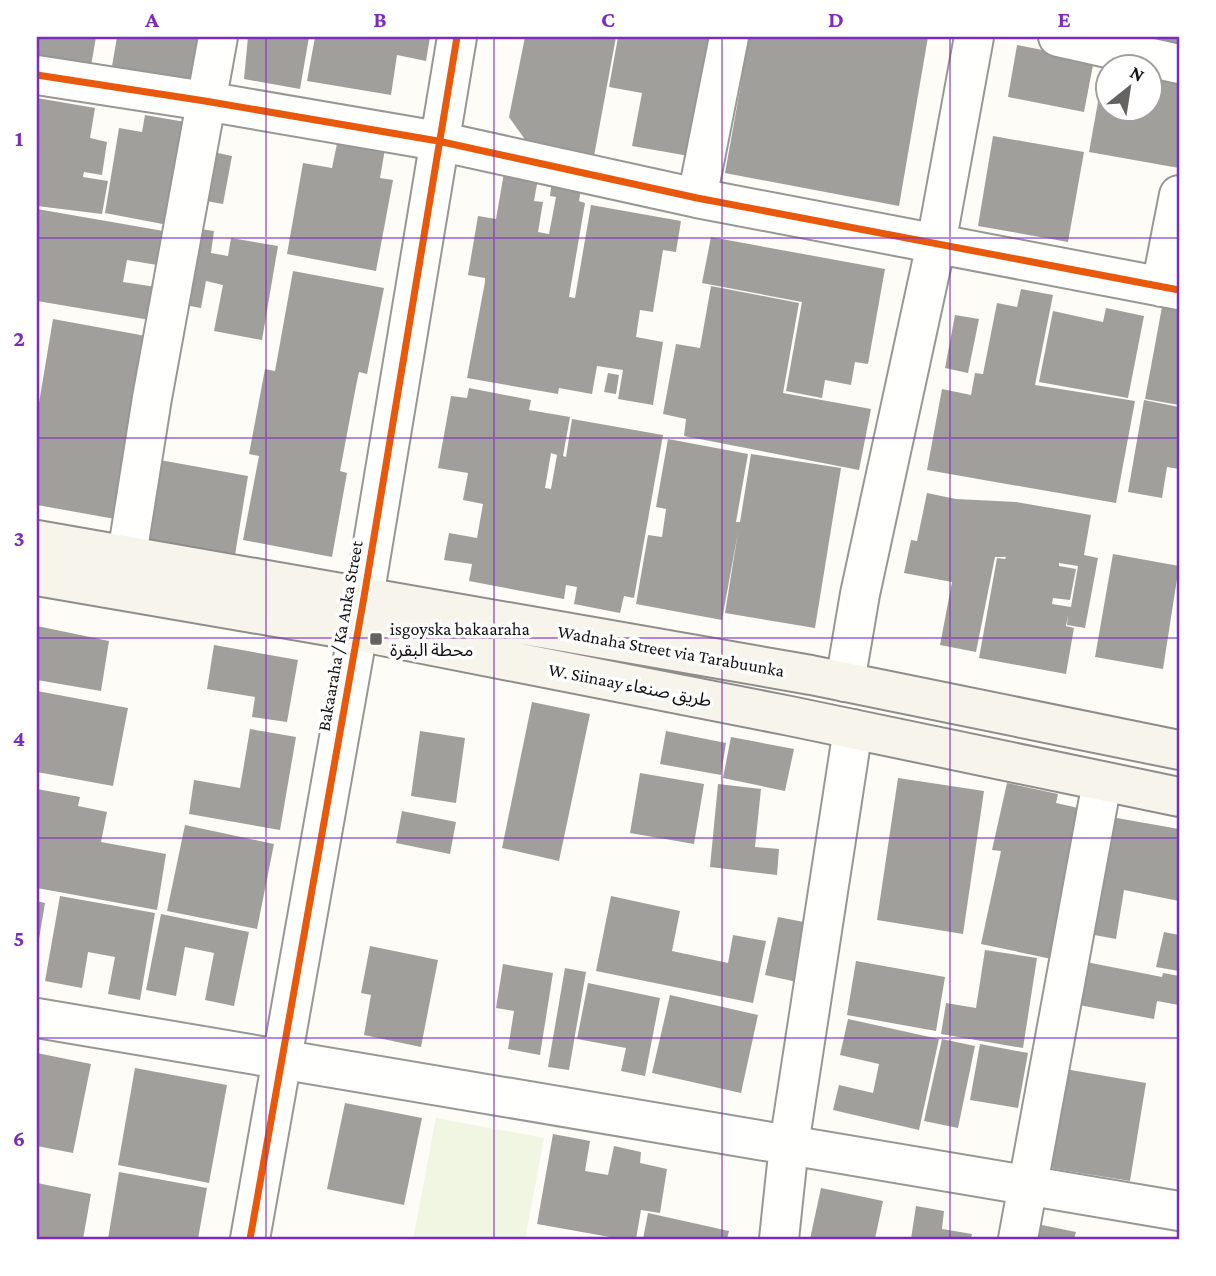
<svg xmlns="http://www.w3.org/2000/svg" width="1216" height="1276" viewBox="0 0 1216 1276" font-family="'Crimson Pro','Noto Sans Arabic',serif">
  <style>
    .pitch { fill: #f0f6e1 }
    .building { fill: #a19f9c; fill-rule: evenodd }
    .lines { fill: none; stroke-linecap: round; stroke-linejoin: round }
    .minor-casing { stroke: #979795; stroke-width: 42 }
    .tertiary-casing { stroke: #979795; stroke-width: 42 }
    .secondary-casing { stroke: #8e8d8b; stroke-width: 42 }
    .minor { stroke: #fffffe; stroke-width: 38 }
    .tertiary { stroke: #fffffe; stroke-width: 38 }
    .secondary { stroke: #f6f4eb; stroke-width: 38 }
    .cycleway-casing { stroke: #fff; stroke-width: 11 }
    .cycleway { stroke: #e8590c; stroke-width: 7 }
    .grid { fill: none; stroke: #7b2cbf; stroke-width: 2; stroke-opacity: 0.55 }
    .poi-dot { fill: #646362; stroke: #fff; stroke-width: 2.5 }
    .labels { text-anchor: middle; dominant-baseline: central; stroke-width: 7; stroke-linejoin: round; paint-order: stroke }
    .poi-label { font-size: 18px; fill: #111; stroke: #fff; text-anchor: start }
    .street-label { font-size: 18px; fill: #111; stroke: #fff }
    .neatline { fill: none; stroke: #7b2cbf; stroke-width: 2.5 }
    .grid-label { font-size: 23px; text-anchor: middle; font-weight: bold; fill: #7b2cbf }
  </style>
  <rect width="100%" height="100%" fill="#fdfcf7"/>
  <path class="pitch" d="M436,1118L544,1138L525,1239H413Z"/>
  <path class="building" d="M37,37H96L91,66L37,57Z
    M117,37H206L198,81L112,66Z
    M248,37H309L300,89L244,79Z
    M315,37H430L426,61L397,55L391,95L307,81Z
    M525,37H616L594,156L526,141L509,117Z
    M618,37H721L689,156L632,146L642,93L609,87Z
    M735,37H928L899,206L725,173L742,78L728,75Z
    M1105,37H1179V51Z
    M1017,45L1094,60L1084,112L1008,97Z
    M1105,63L1108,66V108H1150V71L1179,76V168L1089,152Z
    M37,98L95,108L90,138L107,142L102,175L84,172L83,177L108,181L102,214L37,206Z
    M145,115L191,123L173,226L105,213L119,128L142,132Z
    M339,134L386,143L380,178L393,180L376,271L287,254L303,163L332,168Z
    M993,136L1084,152L1068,242L978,226Z
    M204,150L232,156L223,204L195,199Z
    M505,167L539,173L534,201L543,202L538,232L549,234L556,197L550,196L553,173L583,178L579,201L585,203L569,297L575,298L591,205L681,221L676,252L663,250L653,312L640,310L636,337L663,342L653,405L618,399L623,370L597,366L592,394L559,388L558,394L467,378L485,282V278L468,275L478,216L496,219Z
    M37,209L175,233L169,267L127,260L123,282L156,287L150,320L37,301Z
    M193,228L214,231L211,253L228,256L231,238L278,246L262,340L214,331L223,285L206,281L201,308L179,304Z
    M711,237L885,269L868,364L855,362L851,385L825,380L822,398L786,391L802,302L702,283Z
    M293,271L384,288L367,374L359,372L356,386L340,471L347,473L332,557L243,540L259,456L249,454L265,369L275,371Z
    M711,286L799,303L783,393L871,409L859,470L684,436L686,419L663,414L676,344L700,348Z
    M1021,289L1053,295L1035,385L1135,401L1116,503L927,470L942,389L971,395L975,373L983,374L997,303L1017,307Z
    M1162,307L1179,310V405L1145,399Z
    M1106,308L1144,316L1128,398L1039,382L1053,311L1103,322Z
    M955,315L979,319L968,373L945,368Z
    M53,319L146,336L115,519L37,505V415Z
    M608,373L619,375L616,394L604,392Z
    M469,388L531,400L529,410L570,417L563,456L566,457L572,419L663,435L634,598L624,596L620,613L574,604L577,587L566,585L564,599L469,581L472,564L444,560L449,533L477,538L483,504L463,500L468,473L438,468L451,396L467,398ZM551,453L557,455L551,489L545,488Z
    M1144,400L1179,407V469L1167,467L1162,498L1128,492Z
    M668,439L748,454L736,522H740L751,454L841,468L815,628L725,613L738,532L722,620L636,604L648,535L662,537L666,509L656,507Z
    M149,458L248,476L234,561L134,543Z
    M927,493L956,499L1016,502L1091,515L1084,555L1098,558L1085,628L1067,625L1068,615L1066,626L1074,628L1066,674L979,658L997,558L1005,559L1006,557H995L976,652L940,645L952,582L904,573L911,540L917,541ZM1059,563L1078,566L1071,607L1052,604L1053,598L1070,600L1076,569L1059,566Z
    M1113,554L1179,566L1163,669L1095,657Z
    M37,626L109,641L101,691L37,680Z
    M214,645L298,660L287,722L252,717L255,697L207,689Z
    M37,691L128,708L113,786L37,772Z
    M532,702L590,714L559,861L502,848Z
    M250,729L296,737L280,830L189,814L194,780L240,788Z
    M420,731L465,738L456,803L411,796Z
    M666,731L726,743L721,775L660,764Z
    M731,737L794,749L785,791L723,778Z
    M640,773L704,784L694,844L630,833Z
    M898,778L984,791L963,934L877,920Z
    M1007,783L1058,794L1056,803L1083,809L1061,961L981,944L1001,851L992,850Z
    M718,784L761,789L755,847L779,849L777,875L710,867Z
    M37,789L80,797L78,806L107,812L101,842L166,854L157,910L37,888Z
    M402,811L456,822L450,854L396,843Z
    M1111,817L1179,829V901L1124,890L1116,939L1089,934Z
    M185,825L274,844L257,929L167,911Z
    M60,896L155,913L140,1000L108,994L115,957L88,952L82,988L45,981Z
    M611,896L680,911L672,951L728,963L733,935L766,941L753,1003L596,971Z
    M37,901L45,903L38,945H37Z
    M161,914L249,932L234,1006L205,1000L214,953L185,947L176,996L146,990Z
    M778,917L809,923L797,982L765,975Z
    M1164,932L1179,935V971L1156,967Z
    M370,946L438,960L421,1047L364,1035L371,995L361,993Z
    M985,950L1037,958L1023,1048L941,1034L946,1003L976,1008Z
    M1076,960L1162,977L1163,973L1179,976V1005L1157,1001L1154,1019L1068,1003Z
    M856,961L945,977L936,1031L847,1015Z
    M503,964L553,973L540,1055L508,1049L514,1011L496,1008Z
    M565,968L586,972L569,1070L548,1067Z
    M588,983L660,998L645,1076L621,1071L626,1048L577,1039Z
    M670,995L758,1015L741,1093L652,1073Z
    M848,1019L939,1039L919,1130L833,1110L839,1085L873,1093L879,1064L840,1055Z
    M942,1039L975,1046L958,1128L924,1121Z
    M980,1044L1028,1053L1018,1108L970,1100Z
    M37,1053L91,1064L73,1153L37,1146Z
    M135,1068L227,1085L209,1183L118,1165Z
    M1059,1068L1146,1083L1130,1181L1043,1167Z
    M345,1103L422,1118L404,1205L327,1189Z
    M553,1134L590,1141L585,1171L608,1175L614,1146L641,1152L640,1163L667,1169L660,1213L641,1210L636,1239H621L537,1224Z
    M119,1172L207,1188L198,1239H108Z
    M37,1183L91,1194L83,1239H37Z
    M821,1188L883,1201L875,1239H810Z
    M916,1206L944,1211L942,1229L972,1234L971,1239H911Z
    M648,1213L729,1231L727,1239H643Z
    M1037,1224L1076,1232L1074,1239H1034Z"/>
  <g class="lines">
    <defs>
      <path id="minor" d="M1058,37L1179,64
        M37,75L205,101L438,141L697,198L1179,290
        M697,198L729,37
        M1161,287L1179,195
        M127,555L152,398L218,37
        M845,682L860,594L936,244L974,37
        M37,1018L1179,1211
        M779,1239L789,1145L853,729
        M1018,1239L1102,782"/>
      <path id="tertiary" d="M250,1239L364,597L457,37"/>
      <path id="secondary" d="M37,540L811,675L1179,750
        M37,576L357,631L790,716L1179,797"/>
    </defs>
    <use href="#minor" class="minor-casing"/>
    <use href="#tertiary" class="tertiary-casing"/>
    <use href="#secondary" class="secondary-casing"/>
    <use href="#minor" class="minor"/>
    <use href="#tertiary" class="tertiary"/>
    <use href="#secondary" class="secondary"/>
    <defs>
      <path id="cycleway" d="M37,75L205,101L438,141L697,198L1179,290
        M250,1239L364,597L457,37"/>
    </defs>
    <use href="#cycleway" class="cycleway-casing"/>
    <use href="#cycleway" class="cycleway"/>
  </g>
  <path class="grid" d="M266,37V1239M494,37V1239M722,37V1239M950,37V1239M37,238H1179M37,438H1179M37,638H1179M37,838H1179M37,1038H1179"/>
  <rect class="poi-dot" x="369" y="632" width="14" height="14" rx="3.5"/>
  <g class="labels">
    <g class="poi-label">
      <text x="390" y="629">isgoyska bakaaraha<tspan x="390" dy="21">محطة البقرة</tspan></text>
    </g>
    <g class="street-label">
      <text transform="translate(340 636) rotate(-80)">Bakaaraha / Ka Anka Street</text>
      <text transform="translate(671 651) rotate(10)">Wadnaha Street via Tarabuunka</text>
      <text transform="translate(630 685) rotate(11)">W. Siinaay طريق صنعاء</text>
    </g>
  </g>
  <rect width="1216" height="1276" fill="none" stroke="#ffffff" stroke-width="77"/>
  <g transform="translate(1129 88) rotate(30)"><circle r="33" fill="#ffffff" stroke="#a0a0a0" stroke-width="2"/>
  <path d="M0-5L12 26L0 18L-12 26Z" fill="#646362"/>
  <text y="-10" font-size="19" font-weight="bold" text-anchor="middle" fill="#111111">N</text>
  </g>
  <rect x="38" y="38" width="1140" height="1200" class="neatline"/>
  <g class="grid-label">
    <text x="152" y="27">A</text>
    <text x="380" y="27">B</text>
    <text x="608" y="27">C</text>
    <text x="836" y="27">D</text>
    <text x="1064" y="27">E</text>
    <text x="19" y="146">1</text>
    <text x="19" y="346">2</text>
    <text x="19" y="546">3</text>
    <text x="19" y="746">4</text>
    <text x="19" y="946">5</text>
    <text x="19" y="1146">6</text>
  </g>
</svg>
